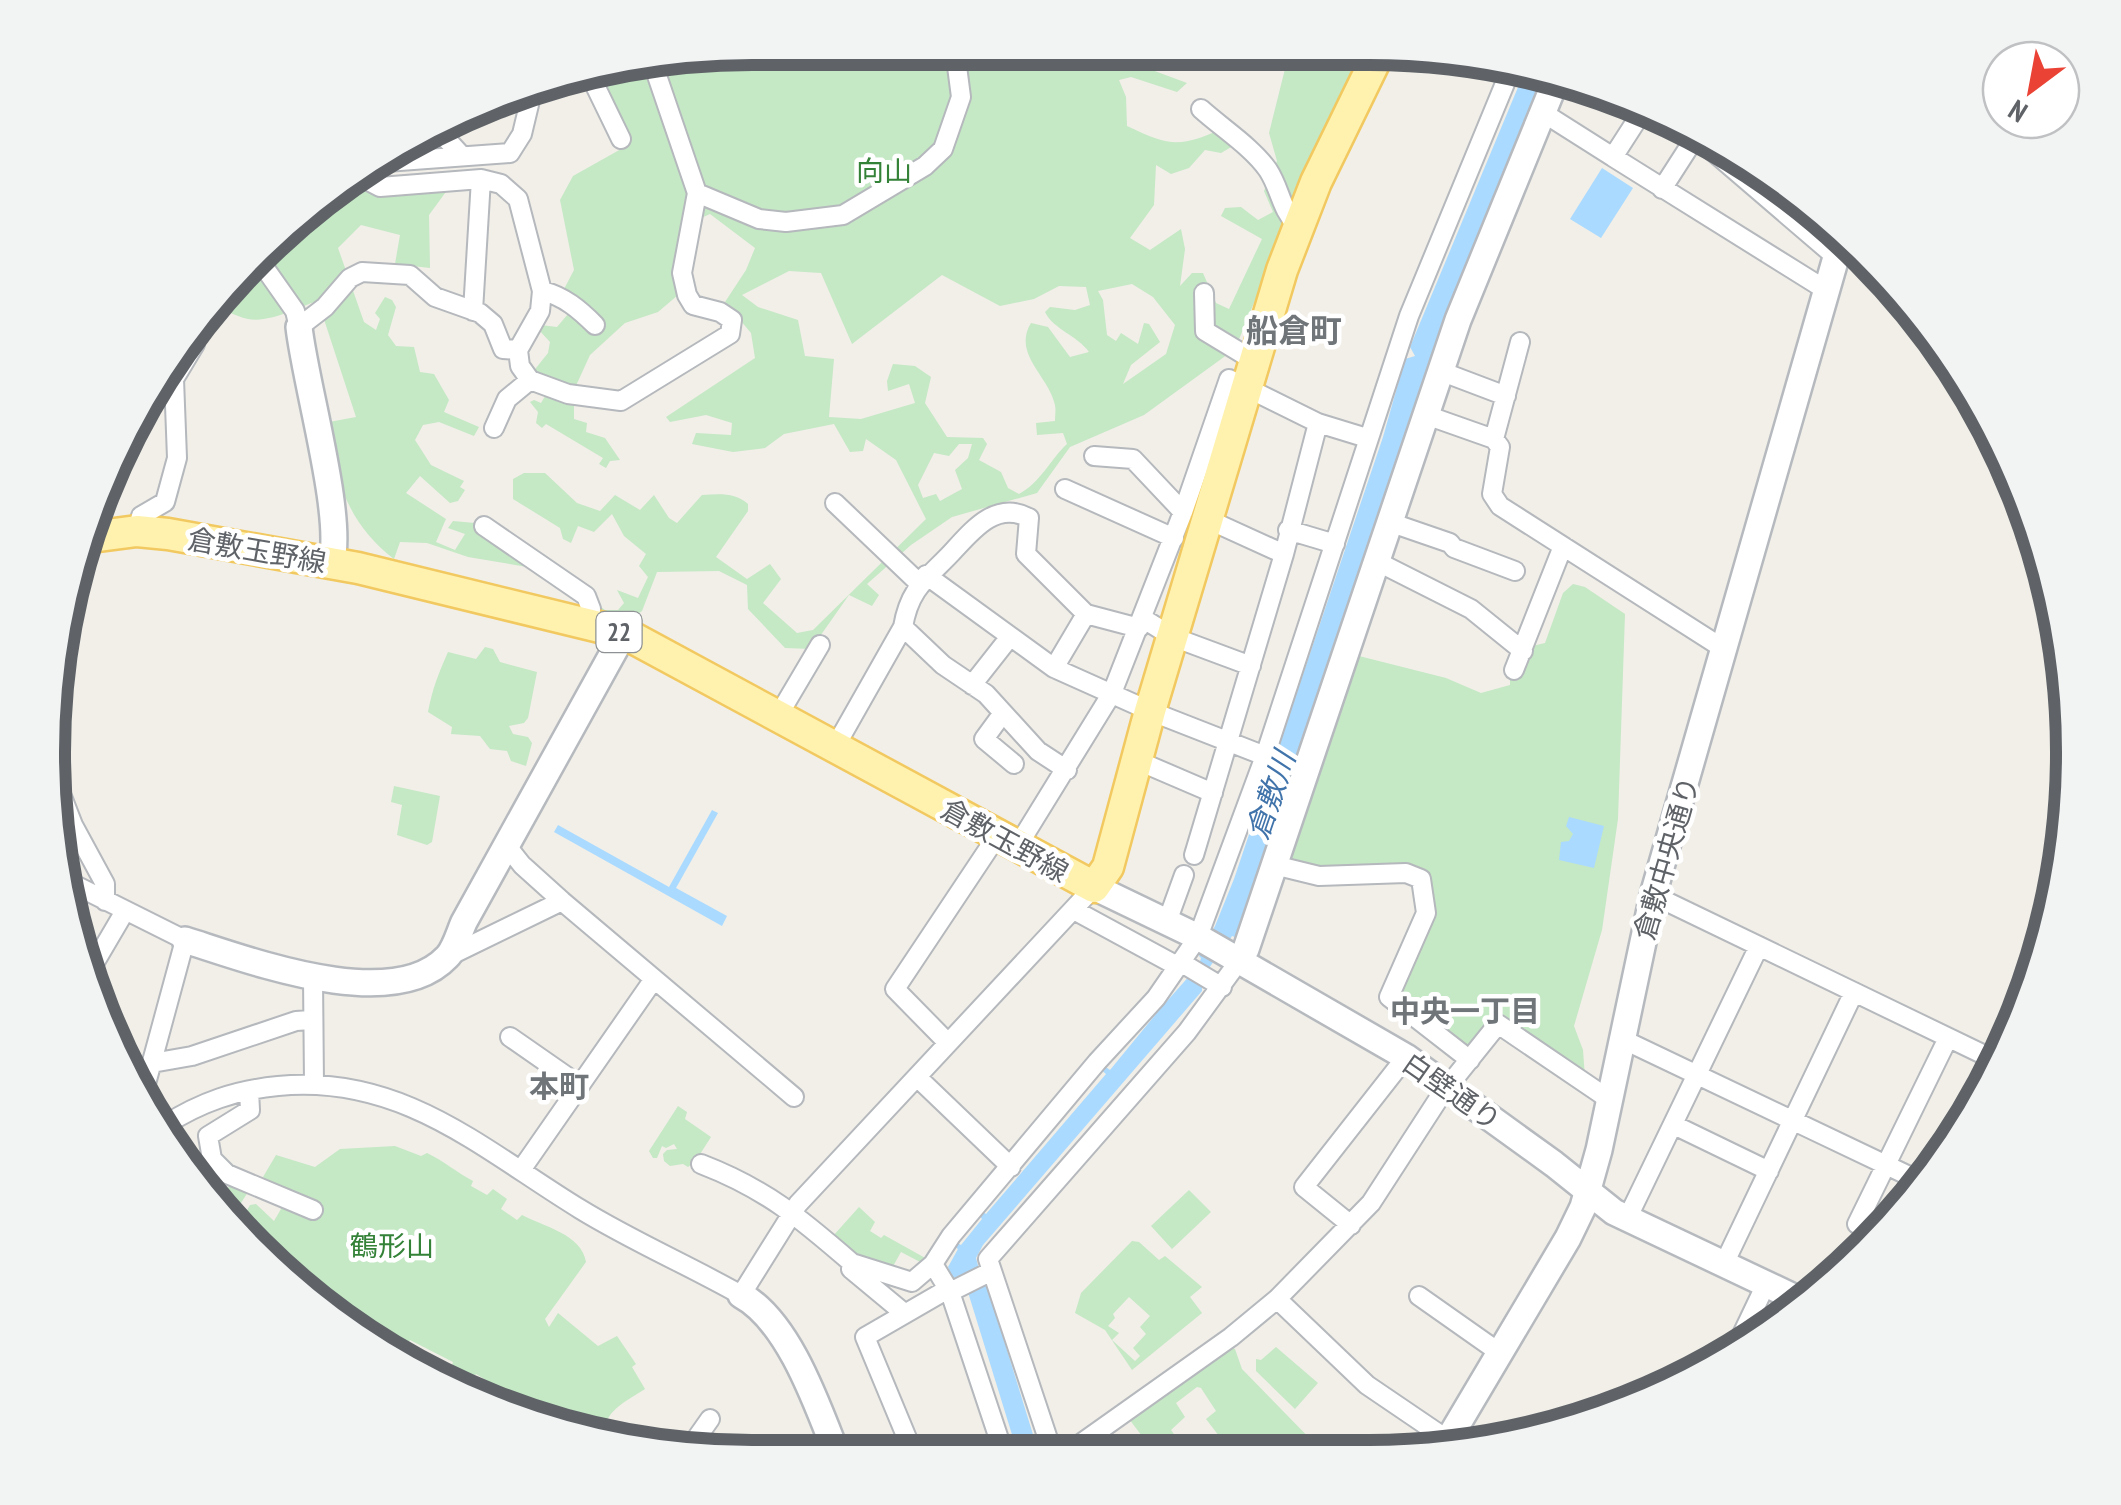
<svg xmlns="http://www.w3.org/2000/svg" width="2121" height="1505" viewBox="0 0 2121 1505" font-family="'PT Sans Narrow','Noto Sans JP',sans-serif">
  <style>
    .green { fill: #c5e8c5; fill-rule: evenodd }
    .water { fill: #aadaff }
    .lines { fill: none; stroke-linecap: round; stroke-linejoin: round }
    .street-casing { stroke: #b5b8bc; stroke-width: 22 }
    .secondary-casing { stroke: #b6babf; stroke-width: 30 }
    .primary-casing { stroke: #f2c960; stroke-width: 35 }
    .street { stroke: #fff; stroke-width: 18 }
    .secondary { stroke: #fff; stroke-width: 25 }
    .primary { stroke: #fff2af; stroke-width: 30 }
    .labels { text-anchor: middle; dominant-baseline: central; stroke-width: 9; stroke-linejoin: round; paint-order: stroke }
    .shield { fill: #fff; stroke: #8f9295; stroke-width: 2.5 }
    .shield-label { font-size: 25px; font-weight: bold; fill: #5f6368 }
    .park-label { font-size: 28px; fill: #348238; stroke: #fff }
    .street-label { font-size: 28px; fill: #5f6368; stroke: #fff }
    .water-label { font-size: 30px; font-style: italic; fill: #4174aa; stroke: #fff }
    .neighbourhood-label { font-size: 30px; font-weight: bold; fill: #70757a; stroke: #fff }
    .quarter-label { font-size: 32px; font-weight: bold; fill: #70757a; stroke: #fff }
    .rim { fill: none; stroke: #5f6368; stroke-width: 12 }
  </style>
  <rect width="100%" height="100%" fill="#f1efe8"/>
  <path class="green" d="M753,48L1002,52L1018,70L1082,53L1090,54L1111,70L1145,55L1144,67L1187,83L1177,92L1131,77L1119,80L1126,97L1127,126C1173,148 1180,147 1227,127L1233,146L1221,153L1205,150L1189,168L1171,174L1156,165L1154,205L1130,238L1150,250L1181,229L1185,249L1180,286L1192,273H1203L1216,303L1229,309L1262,239L1221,216L1225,208L1241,207L1258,220L1273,212L1264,191L1277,161L1269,133L1288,57L1370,59L1307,174L1235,349L1144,415L1070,447L1037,493L952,517L911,545L867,584L879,595L872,606L849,595L811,649L785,648L748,609L747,585L719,571L657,572L642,611L626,622L585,610L575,593L536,575L533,568L468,557L427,543L400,542L394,559C347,523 336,479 324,423L356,417L318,301C297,307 271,323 248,319C234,316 224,308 210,307L223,287L346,180L369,192L448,189L429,215L430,268L395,264L400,235L361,225L338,248L364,322L376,330L380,319L375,313L385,297L392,300L396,307L388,335L396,346L414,347L420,372L434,374L449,400L444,412L479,427L474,436L439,422L423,425L415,440L431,465L464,481L460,487L465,490L458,501L450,503L420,476L406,493L446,519L436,542L455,550L465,534L448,528L453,521L475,523L479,519L605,610H618L624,603L617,590L638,598L648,577L639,566L646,554L624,536L612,514L594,532L578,526L571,543L563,539L560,528L513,499V479L524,473H545L577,503L600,511L615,495L640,510L654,495L669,518L677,523L702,495C719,494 735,492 748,504V511L716,557L747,579L770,564L781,579L763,603L797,633L813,630L926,519L896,460L866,439L863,451L850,452L834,424L784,434L765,448L733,452L692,444L696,433L731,435L732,423L706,415L670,422L666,417L755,358L751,333L725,302L746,270L755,248L710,214L699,219L680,264L678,295L658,312L625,323L590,355L574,390V419L587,423L586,432L605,438L620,460L610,461L606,468L599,464L603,458L546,424L542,428L536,423L538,412L530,402L534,400L541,403L547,393L532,373L548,353L550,342L539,330L541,325L557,327L568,314L563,291L574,270L560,200L573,176L630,144L593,69ZM789,271L821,273L852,344L942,275L1000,306L1034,299L1059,286L1086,287L1090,305L1075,310L1050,307L1045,312C1053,329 1078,336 1089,352L1070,357L1048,327L1031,323C1012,354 1049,376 1055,405C1056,410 1055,416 1055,421L1036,423L1037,435L1063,433L1067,444C1050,460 1040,483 1019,494L1008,488L1001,472L979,460L987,444L983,438L947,437L925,403L931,377L915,366L893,364L887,381L888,391L909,384L915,403L861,419L829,417L834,359L805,356L798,320L758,307L742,295ZM1132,284L1153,297L1175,325L1166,354L1123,384L1131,365L1160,342L1149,324L1144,323L1138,344L1121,333L1116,341L1107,335L1103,300L1098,291ZM959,444H972L968,458L955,470L962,489L940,501L936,494L923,498L918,485L934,453L949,456Z
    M1573,584L1585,587L1625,614L1618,819L1602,930L1574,1026L1583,1050L1585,1078L1505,1024L1469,1054L1394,996L1431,913L1424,876L1306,869L1289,865L1337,720L1355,655L1446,678L1481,693L1510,685V668L1528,647L1545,643L1563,593Z
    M485,647L493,649L500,662L537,672L528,718L524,723L509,726L513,734L528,737L532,743L526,766L511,761L507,751L490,749L480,736L451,734L452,727L428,712C432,690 439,672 448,652L476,659Z
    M394,786L440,796L432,842L427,845L397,835L402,805L391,802Z
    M678,1106L687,1112L685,1119L711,1137L695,1162L688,1167L683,1164L670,1166L664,1161L663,1154L667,1150L677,1149L674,1144L666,1148L662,1146L657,1158H653L649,1151Z
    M395,1146L421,1156L427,1153C444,1161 456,1172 473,1181L471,1186L487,1195L493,1189L507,1199L501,1209L517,1220L522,1215C542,1226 582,1234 586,1262L545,1319L549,1327L558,1313L598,1346L617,1336L636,1364L632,1367L645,1389C625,1402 601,1412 604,1439L571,1434L502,1408L498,1404L499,1388L476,1374L469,1383L450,1372L453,1362L410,1340L400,1357L394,1356C349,1328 220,1247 226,1189L233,1184L248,1192L239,1206L246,1212L250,1205L256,1204L274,1221L281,1209L275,1191L263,1177L276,1155L315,1167L340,1149Z
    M1189,1190L1211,1212L1172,1249L1151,1226Z
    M859,1207L875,1222L870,1231L881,1238L884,1235L927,1259L922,1263L901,1252L892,1268L861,1261L833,1236Z
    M1132,1241L1139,1242L1159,1260L1165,1256L1202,1287L1190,1297L1202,1313L1132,1370L1105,1330L1075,1313L1081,1293ZM1129,1297L1150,1316L1140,1327L1146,1334L1133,1348L1140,1356L1135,1361L1112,1340L1119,1333L1108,1326L1115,1318L1113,1314Z
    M1230,1347L1235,1349L1242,1369L1323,1452L1232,1453L1206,1419L1216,1411L1201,1388L1197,1387L1176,1403L1185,1417L1171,1430L1176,1437L1155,1453L1129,1419Z
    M1276,1347L1318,1383L1295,1409L1256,1371V1359L1261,1360Z"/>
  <path class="water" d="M1526,68L1543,75L1445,316L1235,937L1232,936C1221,954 1201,972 1202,991L983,1245L976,1258L982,1280L987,1285L1039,1454H1018L967,1289L963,1280L952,1277L948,1267L958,1249L952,1245L954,1241L961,1245L982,1219L978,1214L980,1210L986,1214L1106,1074L1100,1069L1103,1065L1110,1070L1156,1014L1157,1008L1160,1009L1199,965L1201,958L1199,956L1215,926L1234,879L1383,437L1405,359L1415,356L1410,347Z
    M1602,168L1633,188L1601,238L1570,219Z
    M712,810L718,813L676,888L727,916L722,926L554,832L558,825L669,887Z
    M1569,817L1604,826L1594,868L1559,860L1561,842L1569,841L1573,834L1566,826Z"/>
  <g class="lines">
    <defs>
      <path id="street" d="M587,69L621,139
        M1201,109C1222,128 1252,147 1268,170C1281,190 1280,208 1298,227
        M1542,112L1613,157
        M1642,112L1613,157L1826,290
        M439,131L462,156
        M1696,137L1836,257
        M353,173L380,187L481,179L501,184L518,199L542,291L540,311L518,350L520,366L530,380L568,394L621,401L730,334L732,320L720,312L693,305L687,295L682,273L697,193L652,61
        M367,180L386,162L510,153L522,134L533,88
        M1662,189L1698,133
        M697,193L759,219L786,222L843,215L925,166L943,149L961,97L955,51
        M257,257L295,311L299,327L325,307L350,278L362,272L410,275L435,297L480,313L493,324L503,349L518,350
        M542,291C564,296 580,310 595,325
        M1204,293L1205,331L1243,354
        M473,311L481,179
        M1440,371L1506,396
        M1426,415L1494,439L1500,447L1492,494L1500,506L1724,649
        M494,428L507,399L530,380
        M1494,439L1520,342
        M1094,456L1133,459L1183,512
        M1065,489L1174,538
        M835,503L920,584
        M1207,519L1284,554
        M1389,522L1450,543L1454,548L1515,571
        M484,526L586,596L591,609L590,623
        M1288,530L1335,544
        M137,531L141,516L165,502L177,458L174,379L195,344L196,327
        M1376,561L1471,609L1523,651
        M926,575L1054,668L1150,711L1265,756
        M1142,618L1173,637L1251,666
        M903,627L943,665L986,694L1038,751L1067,770
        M1054,668L1086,614L1139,628
        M1514,670L1563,546
        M972,685L1009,638
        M1003,713L984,739L1014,764
        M778,716L820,645
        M835,747L903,627C910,585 930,577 955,549C975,527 998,501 1029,518L1026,554L1086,614
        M1136,760L1213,793
        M54,776L73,825L105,884V901
        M507,846L522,865L562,901L794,1097
        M1017,847L1112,693L1183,512L1229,379L1318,423L1367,438
        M1194,855L1284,554L1318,423
        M1274,865L1319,876L1406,873L1421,879L1426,913L1389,997L1470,1060
        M63,879L185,940L144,1091
        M1653,895L2001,1063
        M1074,910L1179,967
        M1167,922L1184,875
        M449,956L562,901
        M1182,963L1222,987
        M88,974L125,911
        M313,978L314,1083
        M510,1037L579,1085
        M1624,1040L1926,1184
        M948,1043L895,989L997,836
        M152,1063L192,1056L296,1021L311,1020
        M917,1077L1011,1167
        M249,1091L250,1110L208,1136L212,1159L227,1174L313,1210
        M165,1125C201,1102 236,1090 278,1086C402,1074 482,1149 580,1209C632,1241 688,1265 741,1295L798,1204L1094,887
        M1674,1125L1769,1171
        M701,1164C766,1189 800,1218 852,1263L851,1269L904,1313
        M521,1170L654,979
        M202,1184L212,1159
        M1627,1219L1759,946
        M1857,1224L1948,1038
        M1351,1225L1304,1187L1406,1057
        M852,1263L912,1282L933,1264
        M1723,1266L1854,992
        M950,1292L992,1271
        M1419,1296L1500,1353
        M1277,1299L1367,1385L1448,1440
        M1736,1347L1766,1284
        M686,1453L710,1419
        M1004,1454L950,1292L933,1264L951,1236L1097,1062L1156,998L1198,937L1265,756L1409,316L1513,64
        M1053,1454L988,1259L1187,1032L1239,961
        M1066,1454L1231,1337L1277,1299L1371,1203L1441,1095L1498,1024L1610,1100
        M914,1455L865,1337L948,1289"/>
      <path id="secondary" d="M299,327C305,383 345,519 331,564
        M1094,887L1198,937L1406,1057L1554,1164L1614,1212L1804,1302
        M185,940C249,960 392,1015 447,957C455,949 459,933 464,922L624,633
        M1239,961L1246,949L1458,320L1556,80
        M741,1295C789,1321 818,1407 837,1455
        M1441,1452L1568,1238L1583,1207L1599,1150L1653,895L1841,240"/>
      <path id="primary" d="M91,537L137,531L168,534L358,568L624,633L1094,887L1108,867L1150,711L1282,270L1316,182L1376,59"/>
    </defs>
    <use href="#street" class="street-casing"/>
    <use href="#secondary" class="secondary-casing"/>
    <use href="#primary" class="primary-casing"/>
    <use href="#street" class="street"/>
    <use href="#secondary" class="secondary"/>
    <use href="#primary" class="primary"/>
  </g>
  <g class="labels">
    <rect class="shield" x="596.5" y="612" width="45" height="40" rx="8"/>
    <g class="shield-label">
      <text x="619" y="632">22</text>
    </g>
    <g class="park-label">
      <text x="884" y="170">向山</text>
      <text x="392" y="1245">鶴形山</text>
    </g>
    <g class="street-label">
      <text transform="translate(257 550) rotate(10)">倉敷玉野線</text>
      <text transform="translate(1005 840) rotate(29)">倉敷玉野線</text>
      <text transform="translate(1666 858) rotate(-74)">倉敷中央通り</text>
      <text transform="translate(1452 1091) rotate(35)">白壁通り</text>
    </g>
    <g class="water-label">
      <text transform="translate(1270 795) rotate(-71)">倉敷川</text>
    </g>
    <g class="neighbourhood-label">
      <text x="1465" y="1010">中央一丁目</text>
      <text x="559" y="1085">本町</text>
    </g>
    <g class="quarter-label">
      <text x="1294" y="330">船倉町</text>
    </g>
  </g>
  <path d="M0 0H2121V1505H0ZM752 65H1369A687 687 0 0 1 2056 752V753A687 687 0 0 1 1369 1440H752A687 687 0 0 1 65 753V752A687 687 0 0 1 752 65Z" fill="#f2f3f3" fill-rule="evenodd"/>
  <path class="rim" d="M752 65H1369A687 687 0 0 1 2056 752V753A687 687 0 0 1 1369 1440H752A687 687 0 0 1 65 753V752A687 687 0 0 1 752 65Z"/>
  <g transform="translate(2031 90) rotate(212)"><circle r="48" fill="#ffffff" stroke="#bfc1c3" stroke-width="2.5"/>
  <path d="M0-8L18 38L0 25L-18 38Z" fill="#ea4335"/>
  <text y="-15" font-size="28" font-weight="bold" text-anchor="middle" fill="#5f6368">N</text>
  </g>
</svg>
